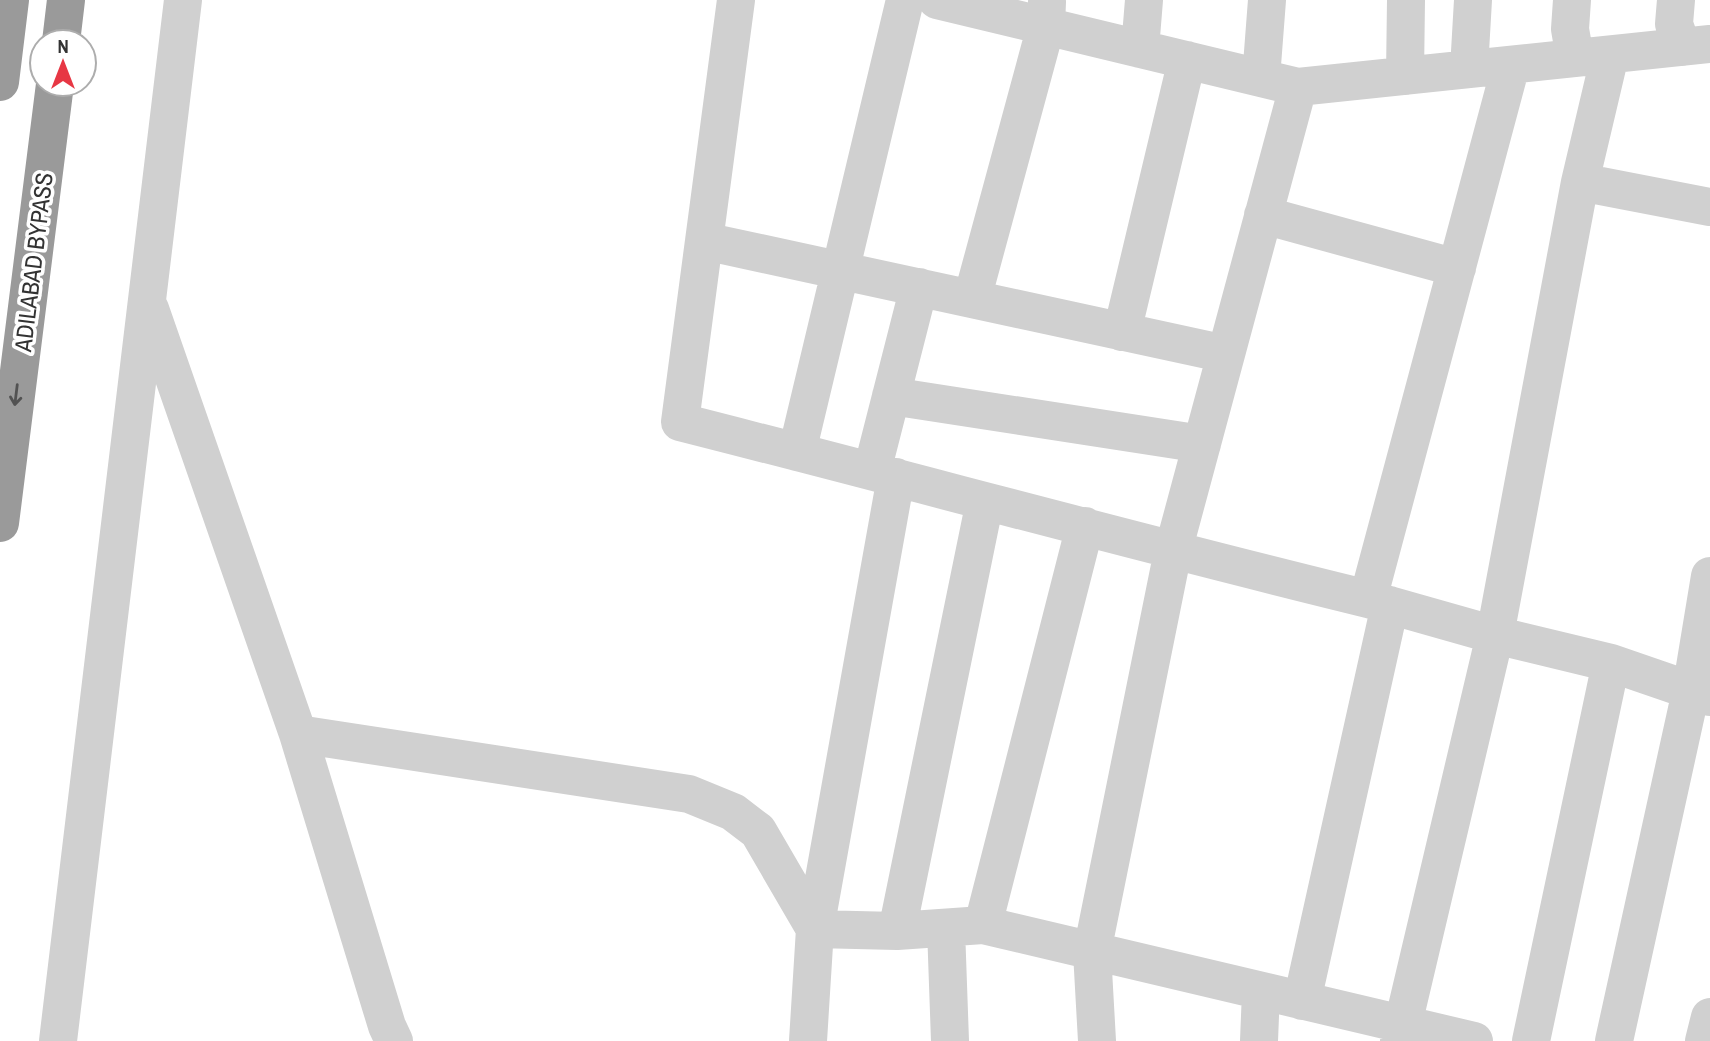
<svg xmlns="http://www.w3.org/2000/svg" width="1710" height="1041" viewBox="0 0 1710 1041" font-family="'Archivo Narrow',sans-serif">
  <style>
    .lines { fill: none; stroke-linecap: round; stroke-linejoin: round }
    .minor { stroke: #d0d0d0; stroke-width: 38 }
    .highway { stroke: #9a9a9a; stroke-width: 38 }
    .oneway { stroke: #525252 }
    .labels { text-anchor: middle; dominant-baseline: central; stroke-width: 7; stroke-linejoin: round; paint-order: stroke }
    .street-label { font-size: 24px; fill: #333; stroke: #fff }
  </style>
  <rect width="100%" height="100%" fill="#fff"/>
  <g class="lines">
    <path class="minor" d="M736,0L680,422C909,480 1138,543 1368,599
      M937,0L1298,87L1710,44
      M1572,0L1570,29L1575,58
      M1676,0L1674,24L1682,47
      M1140,49L1144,0
      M1511,65L1368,599L1495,635L1611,663L1710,697
      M1469,69L1473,0
      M1405,76L1406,0
      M1261,78L1267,0
      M1580,182L1710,207
      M1263,215L1457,268
      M704,241L1226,354
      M972,299L1046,26L1047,2
      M150,309L298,734L387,1026L394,1041
      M1122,332L1187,60
      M891,396L1202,444
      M797,452L905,0
      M872,471L919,287
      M298,734L689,794L733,812L758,831L815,929L897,931L983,925L1474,1041
      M983,925L1085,526
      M946,928L950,1041
      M897,931L985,501
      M1302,1001L1390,605
      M58,1041L183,0
      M808,1041L815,929L896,477
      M1097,1041L1092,952L1173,551L1298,87
      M1259,1041L1261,991
      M1399,1041L1495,635L1580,182L1610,55
      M1531,1041L1611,663
      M1614,1041L1691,691L1710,576
      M1704,1041L1710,1017"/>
    <path class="highway" d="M61,42L66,0
      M0,82L10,0
      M0,523L55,84"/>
  </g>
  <defs><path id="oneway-shaft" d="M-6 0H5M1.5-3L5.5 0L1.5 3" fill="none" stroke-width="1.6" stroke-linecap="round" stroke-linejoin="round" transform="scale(1.75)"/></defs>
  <use class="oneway" href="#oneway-shaft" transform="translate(16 395) rotate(97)"/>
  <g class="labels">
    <g class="street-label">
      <text transform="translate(33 262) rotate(-83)">ADILABAD BYPASS</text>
    </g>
  </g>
  <g transform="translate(63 63)"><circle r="33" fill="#ffffff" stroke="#adadad" stroke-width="2"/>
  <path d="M0-5L12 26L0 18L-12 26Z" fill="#e73744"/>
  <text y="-10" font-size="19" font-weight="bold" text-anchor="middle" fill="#333333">N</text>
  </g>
</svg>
